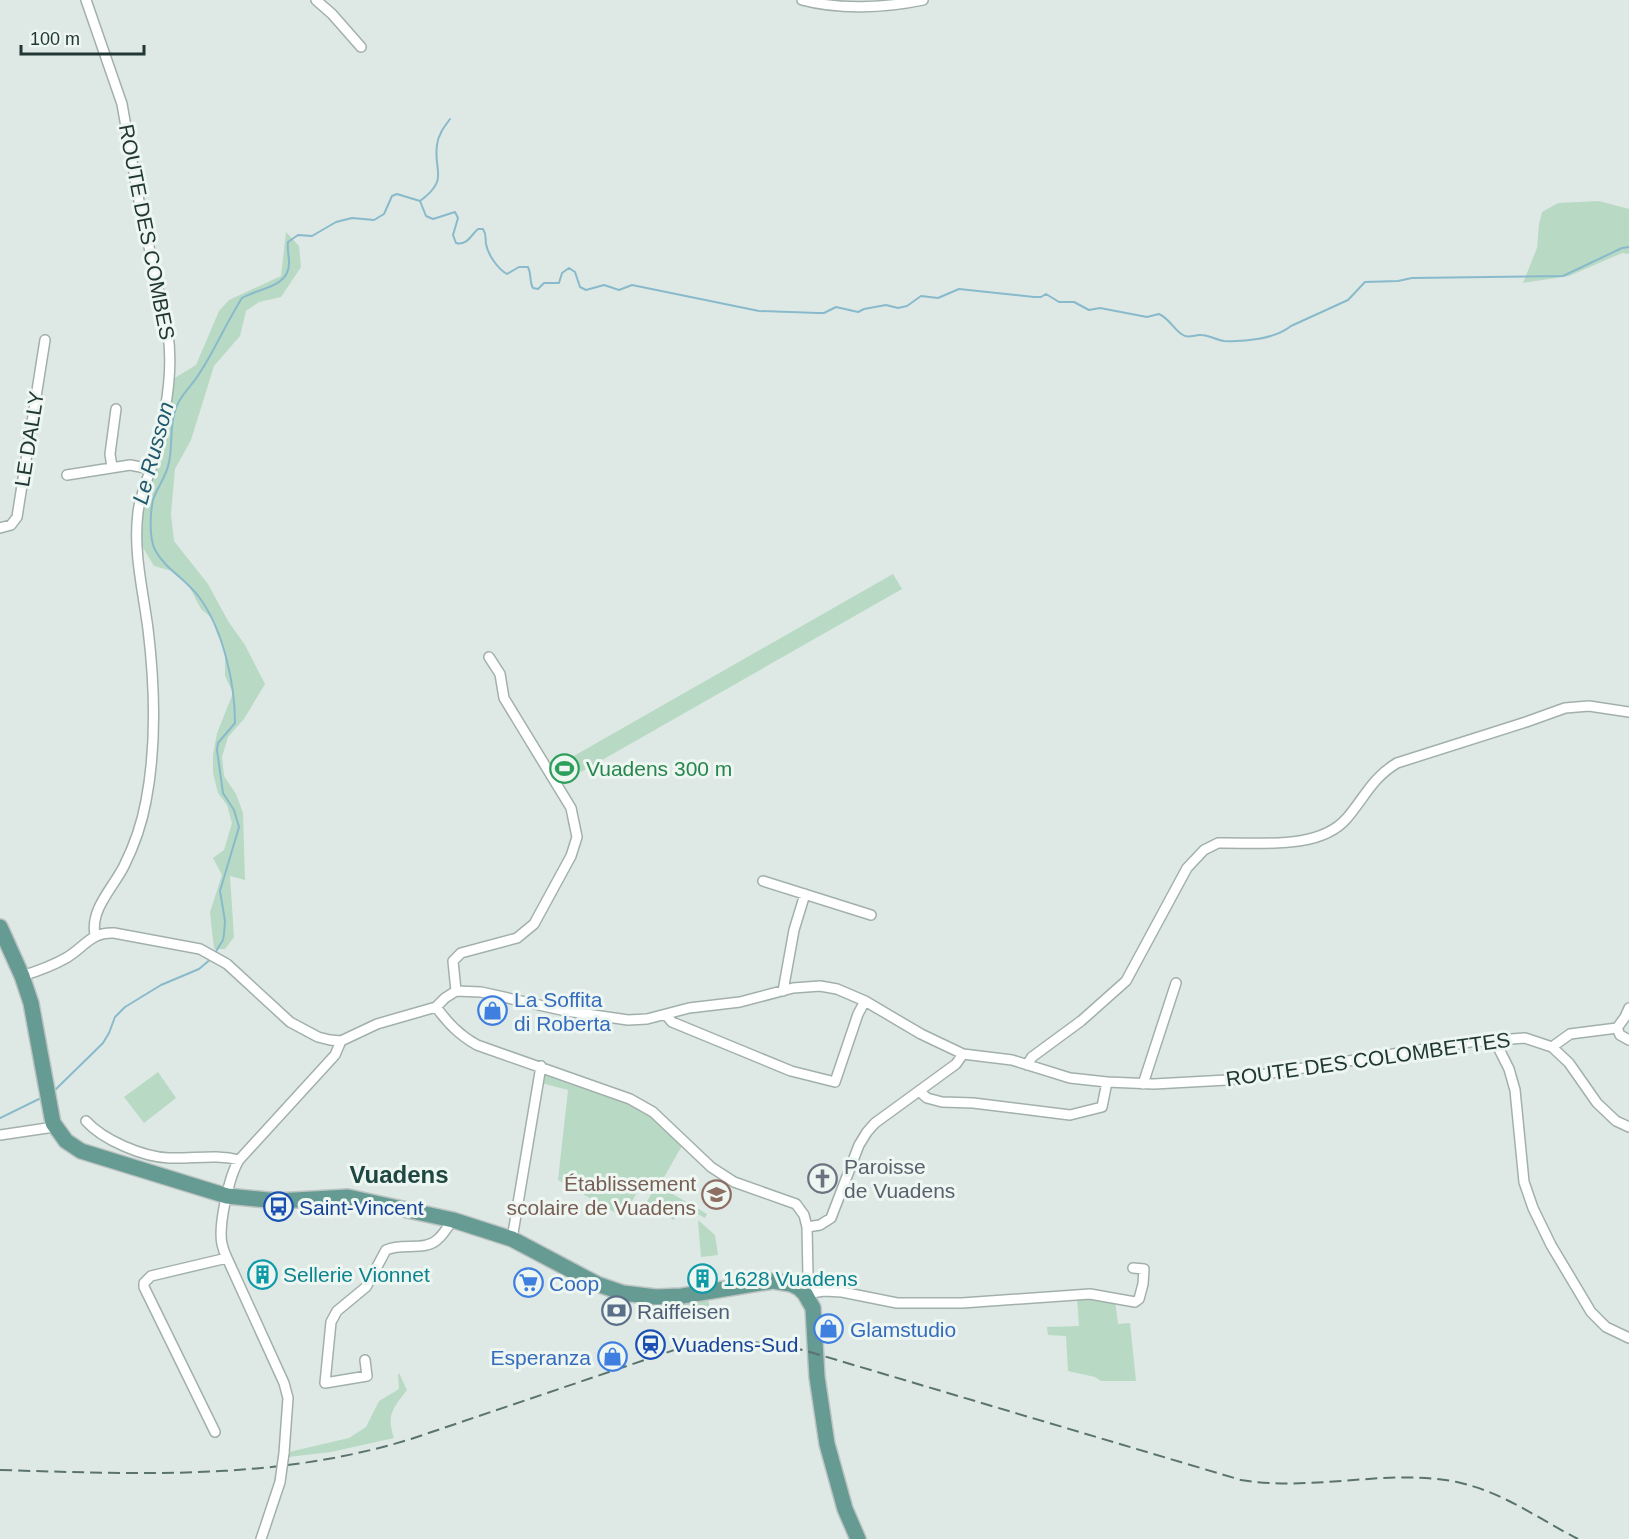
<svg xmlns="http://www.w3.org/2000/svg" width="1629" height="1539" viewBox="0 0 1629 1539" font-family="Arial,sans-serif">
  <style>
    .green { fill: #b8d9c4 }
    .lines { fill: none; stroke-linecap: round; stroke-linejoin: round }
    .stream { stroke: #89bacb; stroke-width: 2 }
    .minor-casing { stroke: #a2b0ac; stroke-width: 12 }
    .primary-casing { stroke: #bcc3c2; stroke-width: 18 }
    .minor { stroke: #fff; stroke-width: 9 }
    .primary { stroke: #659b92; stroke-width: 15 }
    .rail { stroke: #5b736f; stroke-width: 2; stroke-dasharray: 12 6; stroke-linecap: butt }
    .minor-bridge-casing { stroke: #a2b0ac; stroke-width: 12; stroke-linecap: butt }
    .minor-bridge { stroke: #fff; stroke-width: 9 }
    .labels { text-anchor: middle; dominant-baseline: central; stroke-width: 6; stroke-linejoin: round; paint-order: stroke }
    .street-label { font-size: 21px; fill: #213733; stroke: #eef6f2 }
    .leisure-label { font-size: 21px; fill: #27864d; stroke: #eef6f2; text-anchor: start }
    .shop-label { font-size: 21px; fill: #366cbe; stroke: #eef6f2; text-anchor: start }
    .worship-label { font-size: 21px; fill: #5b616d; stroke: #eef6f2; text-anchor: start }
    .education-label { font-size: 21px; fill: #785e54; stroke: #eef6f2; text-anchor: end }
    .transit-label { font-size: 21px; fill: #164399; stroke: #eef6f2; text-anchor: start }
    .culture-label { font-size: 21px; fill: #0d838f; stroke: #eef6f2; text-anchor: start }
    .service-label { font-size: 21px; fill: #4e5e75; stroke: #eef6f2; text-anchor: start }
    .water-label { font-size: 22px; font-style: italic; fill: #20596e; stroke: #eef6f2 }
    .quarter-label { font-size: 24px; font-weight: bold; fill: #1e4741; stroke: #eef6f2 }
  </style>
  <rect width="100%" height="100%" fill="#dee9e5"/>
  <path class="green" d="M1599,201L1629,209V254L1622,253L1569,276L1523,283L1537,248L1539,224L1542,212L1558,203Z
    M286,232L299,246L301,267L281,297L259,302L246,311L240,336L214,366L191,440L175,469L171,514L174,541L208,584L228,621L245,645L265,684L244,719L228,737L222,757L224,776L236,794L243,813L245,880L230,876L234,937L225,949H214L210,912L222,875L213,858L224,850L232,823L227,805L218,793L213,773V755L217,733L233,693L225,676V651L216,631L214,620L201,609L189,586L172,571L154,566L139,541L142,500L173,379L196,365L219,311L229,300L281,276Z
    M893,574L902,589L581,772L572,757Z
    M545,1071L643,1110L683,1144L659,1186L707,1214L705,1218L683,1206L674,1220L646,1203L654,1189L643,1182L623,1217L558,1180L568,1090L541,1083Z
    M158,1072L176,1098L144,1123L124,1097Z
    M698,1220L715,1235L718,1255L701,1257Z
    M1077,1298L1115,1300L1118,1324L1130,1323L1136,1381H1101L1095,1377L1068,1371L1066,1336L1048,1335L1047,1327L1079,1326Z
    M705,1300L709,1302V1306L649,1311L653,1304Z
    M399,1373L407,1390C393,1408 386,1415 394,1438L331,1452L288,1457L289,1452L349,1438L366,1427L379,1401L399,1389L398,1375Z"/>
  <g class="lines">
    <path class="stream" d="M420,201L426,216L433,219L455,212L458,218L453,235L456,243C467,246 471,235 478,229H483C487,235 485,238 486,244C488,255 498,269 507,274L519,267H528C532,275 529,281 533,288L538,289L544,283H559L562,273L569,268L575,272L580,287L586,290L604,285L619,290L632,285L759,311L818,313H824L836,307L858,312L864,309L886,305L898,308L907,306L921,296L938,298L959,289L1034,297H1041L1046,294L1059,302H1074L1089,310L1100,308L1147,317L1159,314C1170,319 1174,330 1183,335C1189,339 1196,334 1201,335C1209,335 1216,340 1224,341C1244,342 1275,339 1291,326L1348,300L1365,282L1398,281L1412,278L1563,276L1622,248L1629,247
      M215,953L223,940L224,934L225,921L220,891L239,827L234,810L223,793L217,750L218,743L235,723C235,683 223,629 199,597C186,579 166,570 155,550C149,537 150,514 153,500C157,487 167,476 169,462C173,444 169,426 176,408C180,395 192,386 199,374C215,350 226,323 242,298C258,288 290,288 289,262C289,255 287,249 288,242L298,235L312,236L336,222L352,218L374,220L384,214L392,196L397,194L420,201C450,179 433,171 437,145C438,135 444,127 450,119
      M53,1092L103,1043L109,1033L115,1017L125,1007L161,985L199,969L212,958
      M0,1118L39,1099"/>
    <defs>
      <path id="minor" d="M86,0L122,104L139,201L168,334C174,375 163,428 151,468C146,483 140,497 138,512C133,552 143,590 148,629C155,687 157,744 146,801C142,823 134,846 124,866C113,888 90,909 95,935
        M316,0L332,14L361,47
        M802,0C839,10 885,8 923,0
        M112,467L110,454L116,409
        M67,475L130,465L151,469
        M0,528L11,525L17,517L45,340
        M763,881L871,915
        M22,976C38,971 52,966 66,958C85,947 90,932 114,933L200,949L227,964L290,1022L318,1037L330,1040L341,1041L377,1024L436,1007L445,998L456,991L481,992L566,1011L628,1020L647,1019L689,1008L740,1002L793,988L820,986L837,989L865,1001L921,1034L963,1054L1012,1060L1070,1078L1107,1082L1154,1084L1227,1080L1470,1042L1525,1038L1552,1047L1569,1063L1597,1103L1616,1121L1629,1127
        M456,991L453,961L461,953L517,938L534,924L571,856L577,837L571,808L504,698L500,674L489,657
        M783,991L794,930L805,894
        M436,1007C448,1023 459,1035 477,1045L630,1099L653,1112L711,1167L734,1182L796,1204L804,1215L807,1227
        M666,1015L672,1022L791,1071L835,1082L858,1014L865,1001
        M1617,1028L1620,1035L1629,1040
        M1496,1039L1497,1045L1509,1069L1515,1090L1524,1182L1533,1208L1551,1245L1591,1312L1606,1327L1629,1338
        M1552,1047L1570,1034L1617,1028L1625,1017L1629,1008
        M963,1054L956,1064L875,1123L867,1132L859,1145L831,1218L820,1225L807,1227L808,1276L805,1294L824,1291L842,1292L897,1303H962L1090,1294L1135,1302L1139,1299L1143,1284L1144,1269L1133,1268
        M1027,1065L1032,1057L1081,1021L1126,981L1187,868L1204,850L1218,843C1257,842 1319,851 1347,818C1365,797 1372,778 1397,763L1526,722L1565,708L1589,706L1629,712
        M1143,1084L1176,983
        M919,1091L927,1098L942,1102L973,1103L1070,1115L1102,1107L1107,1082
        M86,1121C103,1140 143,1157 169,1158C193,1159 216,1154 239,1160
        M0,1135L54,1127
        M512,1239L541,1066
        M365,1360L367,1376L325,1383L331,1322L337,1311L366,1287L386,1250C402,1242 425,1252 438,1239C444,1234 448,1226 453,1220
        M215,1432L144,1287V1283L151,1276L227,1258
        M284,1453L288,1398L284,1383L227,1258C225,1254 223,1249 222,1244C218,1226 229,1176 239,1160L335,1055L341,1041
        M261,1539L280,1482"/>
      <path id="primary" d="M0,927L22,976L31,1003L53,1123L66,1141L81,1151L227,1196L278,1201L348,1197L453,1220L512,1239L597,1284L623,1293L656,1297L682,1296L773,1281L791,1284L799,1288L805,1294L813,1308L817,1377L827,1444L845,1509L858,1539"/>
    </defs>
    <use href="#minor" class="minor-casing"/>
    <use href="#primary" class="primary-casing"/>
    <use href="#minor" class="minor"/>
    <use href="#primary" class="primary"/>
    <path class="rail" d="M0,1470C141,1474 274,1481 411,1439L686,1346C727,1338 769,1341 810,1352L1241,1480C1314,1492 1387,1468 1457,1482C1503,1492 1537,1518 1578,1539"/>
    <defs>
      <path id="minor-bridge" d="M280,1482L284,1453"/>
    </defs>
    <use href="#minor-bridge" class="minor-bridge-casing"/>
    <use href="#minor-bridge" class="minor-bridge"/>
  </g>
  <defs>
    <symbol id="stadium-ring" viewBox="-11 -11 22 22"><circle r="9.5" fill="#eef6f2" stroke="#2e9e5b" stroke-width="1.5"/><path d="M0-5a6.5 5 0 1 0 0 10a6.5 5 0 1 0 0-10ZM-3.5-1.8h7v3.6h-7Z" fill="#2e9e5b"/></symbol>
    <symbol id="shop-ring" viewBox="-11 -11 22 22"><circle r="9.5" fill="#eef6f2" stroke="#3f7fe0" stroke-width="1.5"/><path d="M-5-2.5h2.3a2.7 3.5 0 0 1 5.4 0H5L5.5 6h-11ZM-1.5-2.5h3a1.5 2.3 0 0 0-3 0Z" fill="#3f7fe0"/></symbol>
    <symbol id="church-ring" viewBox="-11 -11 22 22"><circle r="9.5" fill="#eef6f2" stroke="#6b7280" stroke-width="1.5"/><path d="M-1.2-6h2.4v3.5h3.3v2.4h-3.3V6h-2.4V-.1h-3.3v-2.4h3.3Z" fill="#6b7280"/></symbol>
    <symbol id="school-ring" viewBox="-11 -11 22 22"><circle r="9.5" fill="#eef6f2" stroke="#8d6e63" stroke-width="1.5"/><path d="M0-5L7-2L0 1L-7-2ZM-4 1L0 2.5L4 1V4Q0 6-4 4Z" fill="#8d6e63"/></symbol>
    <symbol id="bus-ring" viewBox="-11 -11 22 22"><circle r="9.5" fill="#eef6f2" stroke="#1a4fb4" stroke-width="1.5"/><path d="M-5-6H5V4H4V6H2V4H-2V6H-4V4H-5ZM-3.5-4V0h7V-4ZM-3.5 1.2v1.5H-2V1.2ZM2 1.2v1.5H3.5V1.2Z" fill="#1a4fb4"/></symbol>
    <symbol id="building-ring" viewBox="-11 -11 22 22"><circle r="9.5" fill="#eef6f2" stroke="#0f9aa8" stroke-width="1.5"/><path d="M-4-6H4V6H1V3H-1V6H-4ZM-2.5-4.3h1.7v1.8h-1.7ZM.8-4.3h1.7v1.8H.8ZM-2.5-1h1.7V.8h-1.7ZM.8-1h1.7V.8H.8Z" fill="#0f9aa8"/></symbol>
    <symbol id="supermarket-ring" viewBox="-11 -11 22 22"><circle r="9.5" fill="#eef6f2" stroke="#3f7fe0" stroke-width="1.5"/><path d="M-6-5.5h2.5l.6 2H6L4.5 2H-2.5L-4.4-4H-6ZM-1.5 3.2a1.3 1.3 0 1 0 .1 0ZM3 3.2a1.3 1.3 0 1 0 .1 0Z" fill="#3f7fe0"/></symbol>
    <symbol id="bank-ring" viewBox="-11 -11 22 22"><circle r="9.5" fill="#eef6f2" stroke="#5c6f8a" stroke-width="1.5"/><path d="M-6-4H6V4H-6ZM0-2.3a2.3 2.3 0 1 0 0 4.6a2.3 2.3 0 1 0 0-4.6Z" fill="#5c6f8a"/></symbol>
    <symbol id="station-ring" viewBox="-11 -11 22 22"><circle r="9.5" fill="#eef6f2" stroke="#1a4fb4" stroke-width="1.5"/><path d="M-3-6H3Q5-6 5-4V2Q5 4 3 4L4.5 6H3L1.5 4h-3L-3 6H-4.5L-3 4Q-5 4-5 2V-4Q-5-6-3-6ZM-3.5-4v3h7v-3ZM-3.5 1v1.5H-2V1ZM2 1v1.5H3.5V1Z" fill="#1a4fb4"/></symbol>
  </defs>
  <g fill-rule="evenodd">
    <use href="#stadium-ring" x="548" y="752" width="33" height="33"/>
    <use href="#shop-ring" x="476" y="994" width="33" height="33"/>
    <use href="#church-ring" x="806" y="1162" width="33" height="33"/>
    <use href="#school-ring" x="700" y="1178" width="33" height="33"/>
    <use href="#bus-ring" x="262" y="1190" width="33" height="33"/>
    <use href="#building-ring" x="246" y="1258" width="33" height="33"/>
    <use href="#building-ring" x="686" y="1262" width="33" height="33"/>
    <use href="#supermarket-ring" x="512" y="1266" width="33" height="33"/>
    <use href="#bank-ring" x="600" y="1294" width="33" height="33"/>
    <use href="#shop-ring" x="812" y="1312" width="33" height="33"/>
    <use href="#station-ring" x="634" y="1328" width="33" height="33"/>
    <use href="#shop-ring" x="596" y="1340" width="33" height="33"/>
  </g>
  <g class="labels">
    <g class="street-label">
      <text transform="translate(147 232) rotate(79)">ROUTE DES COMBES</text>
      <text transform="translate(29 439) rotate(-81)">LE DALLY</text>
      <text transform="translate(1368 1059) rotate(-8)">ROUTE DES COLOMBETTES</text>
    </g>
    <g class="leisure-label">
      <text x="586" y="768">Vuadens 300 m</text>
    </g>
    <g class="shop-label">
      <text x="514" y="999">La Soffita<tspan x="514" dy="24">di Roberta</tspan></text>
      <text x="549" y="1283">Coop</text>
      <text x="850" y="1329">Glamstudio</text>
      <text x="591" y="1357" text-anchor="end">Esperanza</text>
    </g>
    <g class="worship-label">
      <text x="844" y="1166">Paroisse<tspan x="844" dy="24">de Vuadens</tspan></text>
    </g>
    <g class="education-label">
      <text x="696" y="1183">Établissement<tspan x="696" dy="24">scolaire de Vuadens</tspan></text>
    </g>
    <g class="transit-label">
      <text x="299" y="1207">Saint-Vincent</text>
      <text x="672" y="1344">Vuadens-Sud</text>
    </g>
    <g class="culture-label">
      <text x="283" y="1274">Sellerie Vionnet</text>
      <text x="723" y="1278">1628 Vuadens</text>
    </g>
    <g class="service-label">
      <text x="637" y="1311">Raiffeisen</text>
    </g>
    <g class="water-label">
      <text transform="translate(153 453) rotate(-75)">Le Russon</text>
    </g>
    <g class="quarter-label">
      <text x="399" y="1174">Vuadens</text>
    </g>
  </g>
  <path d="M21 45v9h123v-9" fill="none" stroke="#213733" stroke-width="3"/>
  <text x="30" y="45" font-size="18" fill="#213733" stroke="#eef6f2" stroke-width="4.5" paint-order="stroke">100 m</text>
</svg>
